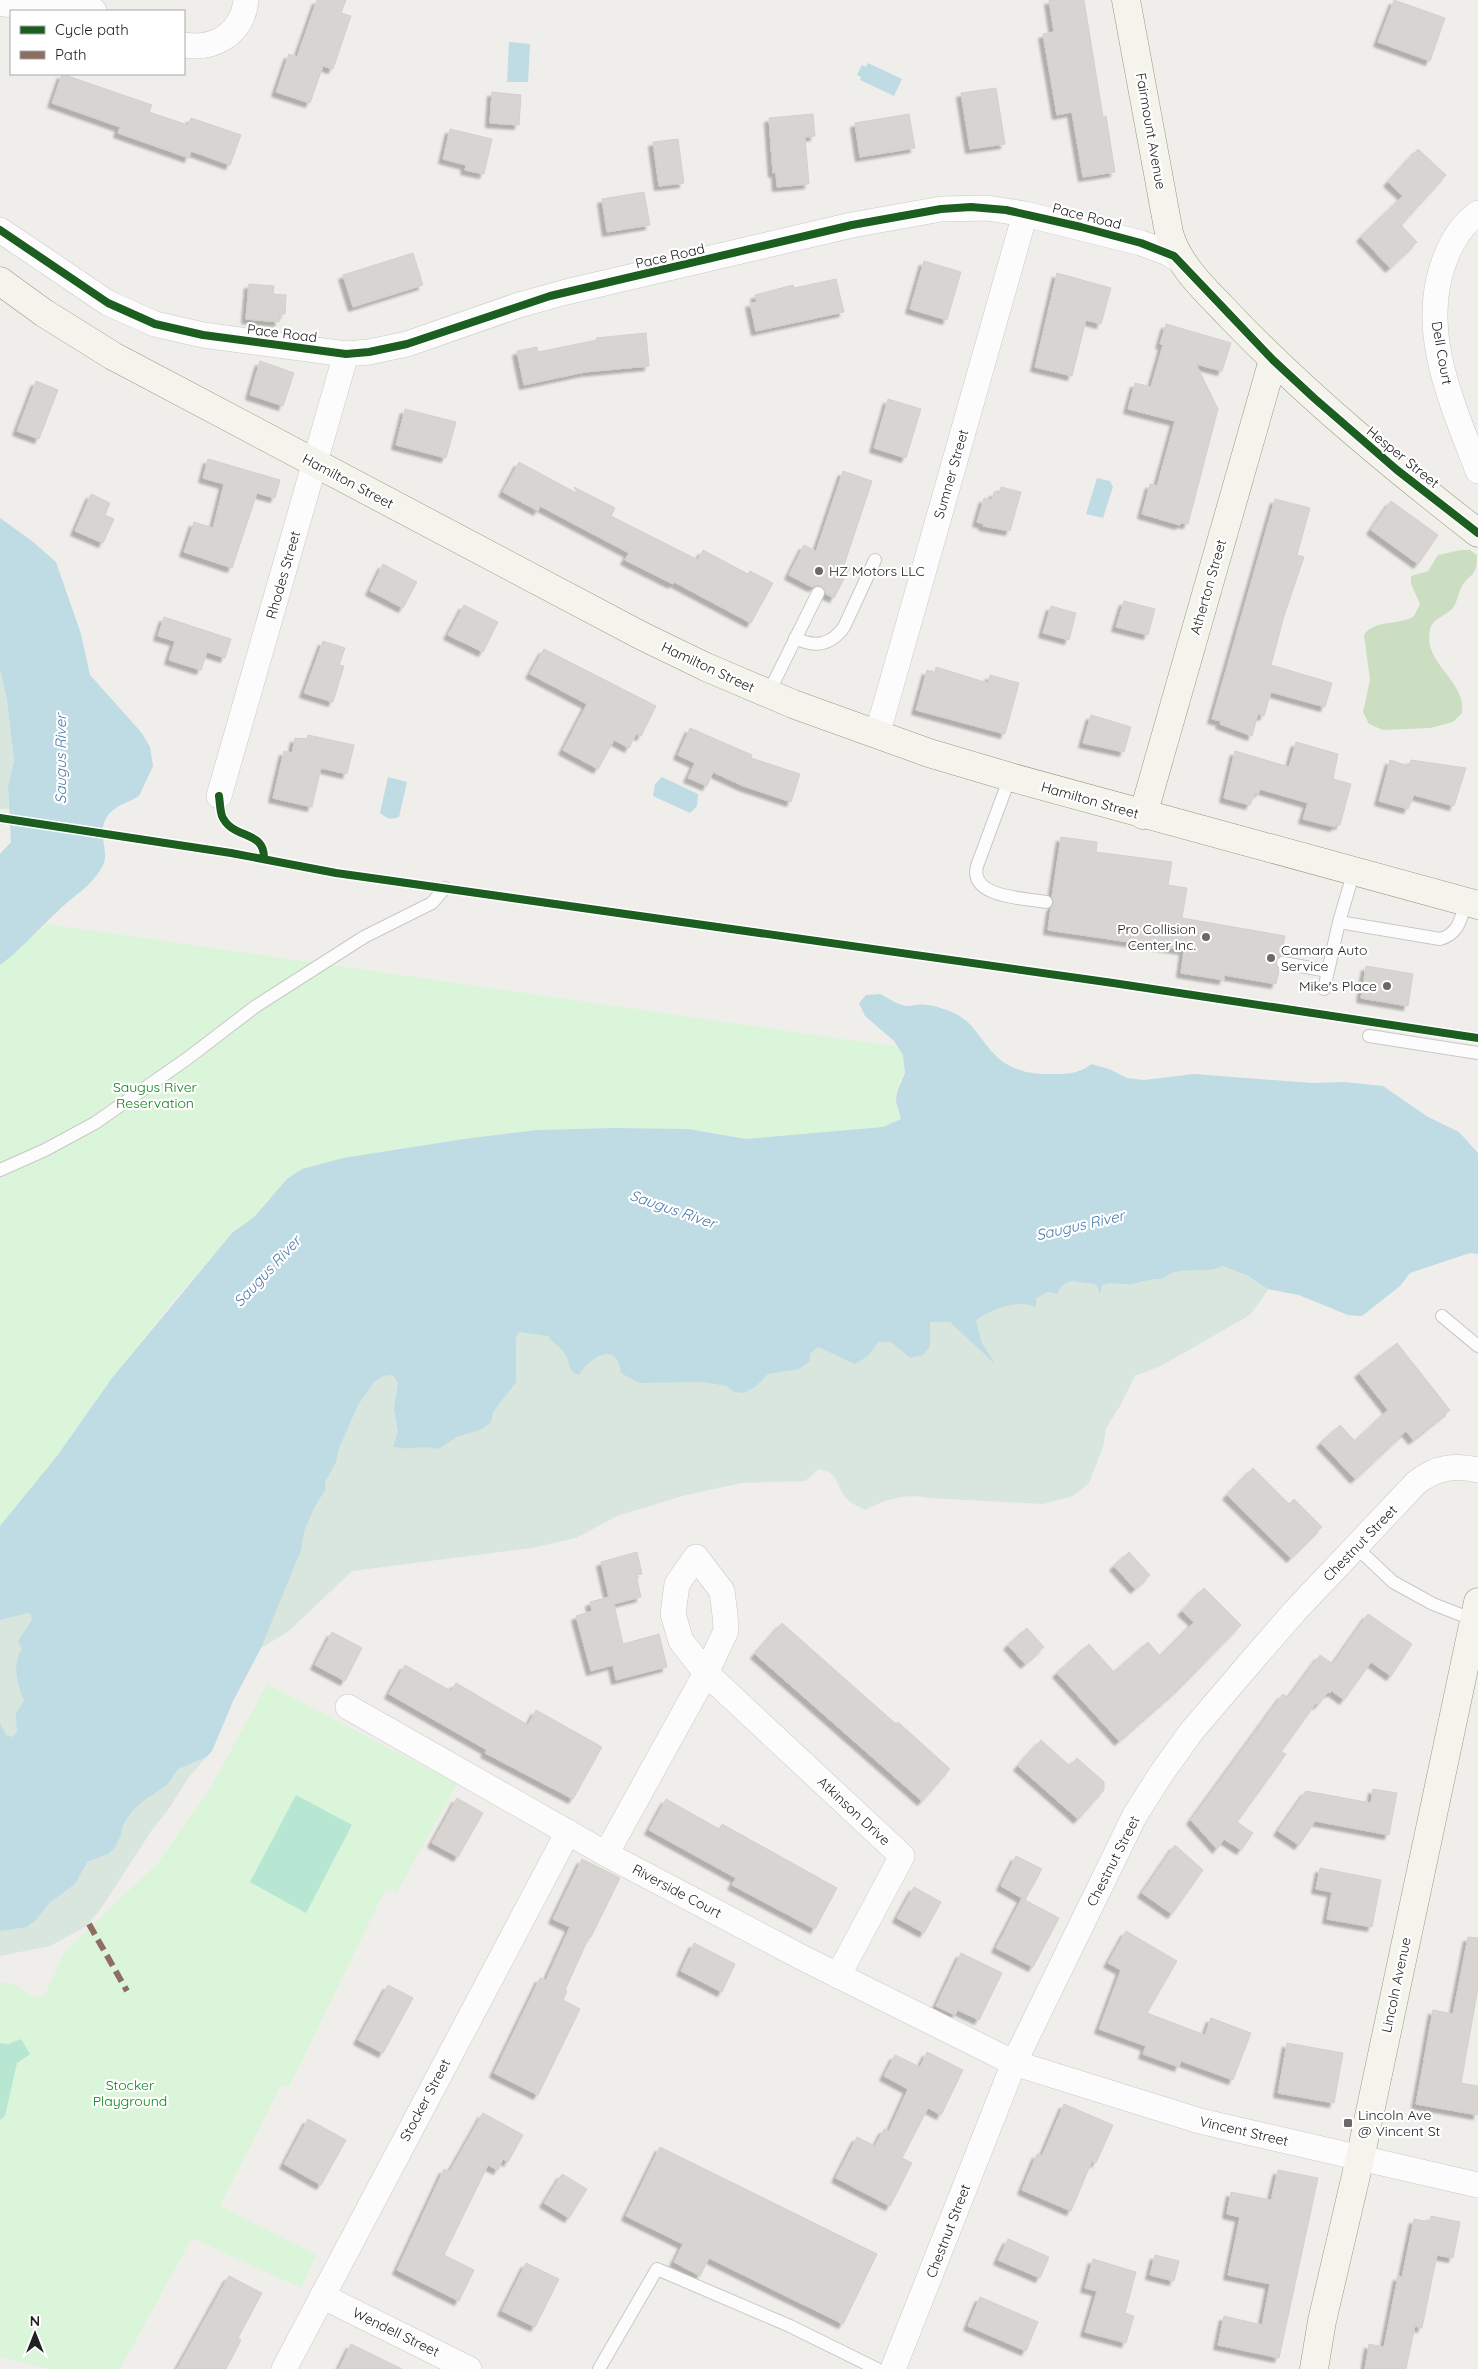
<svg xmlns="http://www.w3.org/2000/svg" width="1478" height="2369" viewBox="0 0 1478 2369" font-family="Quicksand,sans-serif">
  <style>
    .forest { fill: #cbdec1 }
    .wetland { fill: #d9e6de }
    .park { fill: #daf5da }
    .pitch { fill: #b7e6d2 }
    .water { fill: #bfdbe3 }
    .building { fill: #d7d4d2; stroke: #d3d0cc; filter: url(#shadow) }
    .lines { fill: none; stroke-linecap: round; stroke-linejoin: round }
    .lane-casing { stroke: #c9c8c7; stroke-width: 14 }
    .street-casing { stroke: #c9c8c7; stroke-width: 26 }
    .secondary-casing { stroke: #999a82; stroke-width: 29 }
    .lane { stroke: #fdfcfc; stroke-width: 12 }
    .street { stroke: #fdfcfc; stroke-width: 25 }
    .secondary { stroke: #f4f4ed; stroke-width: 28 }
    .quiet { stroke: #8d6e63; stroke-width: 6; stroke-dasharray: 12 6; stroke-linecap: butt }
    .cycleway-casing { stroke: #fff; stroke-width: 11 }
    .cycleway { stroke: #1b5e20; stroke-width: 8 }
    .poi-dot { fill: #6a6968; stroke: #fff; stroke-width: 2 }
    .labels { text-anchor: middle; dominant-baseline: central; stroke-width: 4.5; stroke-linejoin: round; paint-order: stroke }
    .street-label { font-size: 14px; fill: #222; stroke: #fff }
    .poi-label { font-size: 14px; fill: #222; stroke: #fff; text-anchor: start }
    .park-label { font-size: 14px; fill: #0c8416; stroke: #fff }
    .water-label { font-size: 15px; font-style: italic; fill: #4a7aab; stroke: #fff }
  </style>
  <defs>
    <filter id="shadow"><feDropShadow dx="-4.5" dy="4.5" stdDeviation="1" flood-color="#0004"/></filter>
  </defs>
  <rect width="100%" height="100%" fill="#f0eeeb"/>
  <path class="forest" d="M1461,550H1470L1477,555C1477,580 1470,571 1461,588C1458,595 1457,603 1452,609C1445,616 1432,619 1430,630C1422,663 1467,681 1462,713L1453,722L1430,728L1383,730L1369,724L1363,712L1370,680L1364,635C1374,619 1400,626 1414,616L1420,604L1411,584V576L1428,571L1438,555Z"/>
  <path class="wetland" d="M0,670L7,700L14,761L8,787L9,809H0Z
    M1152,1240L1362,1307V1316L1348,1315L1299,1295L1269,1289L1250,1315L1161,1366L1135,1376L1119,1408L1106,1428L1103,1447L1089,1483L1073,1496L1043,1504L929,1498C904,1493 887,1499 865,1510C859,1507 852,1504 847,1499C834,1486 842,1474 819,1469L805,1481L742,1483L686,1495L617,1516L576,1538L532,1548L352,1571L289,1631L261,1648L233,1701L212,1751L189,1777L168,1810L152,1830L100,1910L85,1927L50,1946L0,1956V1602L297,1352Z"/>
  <path class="park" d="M47,924L899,1047C914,1072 895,1079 896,1100C896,1106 900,1112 901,1119L883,1127L746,1139L688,1129L613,1128L537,1130L464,1139L343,1158L302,1169L266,1201L254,1217L232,1233L170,1305L112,1378L57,1456L0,1526V965Z
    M267,1684L457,1784L397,1892L386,1888L289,2087L281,2085L220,2206L316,2255L301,2288L192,2238L120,2369H49L0,2357V1982L14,1984L34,1997L45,1995L65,1951L159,1862L211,1787Z"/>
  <path class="pitch" d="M296,1795L352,1825L306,1913L250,1882Z
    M21,2039L30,2054L17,2063L5,2116L0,2120V2043L9,2044Z"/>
  <path class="water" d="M509,42L530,44L528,82H507Z
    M868,63L902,79L894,96L860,80L861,77L857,75L862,65L866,67Z
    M1097,478L1110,481L1113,487L1103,518L1086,514Z
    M0,518L32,541L56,562L81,634L90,675L141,732L150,747L153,766L139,796C130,802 118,804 110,813C93,831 112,851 102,867C91,887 74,895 59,910C39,928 22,949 0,965V854L11,842L8,787L14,761L7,700L0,670Z
    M388,777L407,782L399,817C390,820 388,819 380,813Z
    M662,777L698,794L697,806L690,813L653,796L655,784Z
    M880,994C888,998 899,1006 908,1006C911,1006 913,1005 916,1005C925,1003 940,1007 949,1011C970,1019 975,1031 988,1047C1006,1070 1027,1075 1055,1074C1067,1074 1082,1073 1091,1064L1109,1069L1127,1078L1144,1080L1194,1074L1312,1083L1344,1082L1383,1086L1428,1117L1459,1132L1478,1153V1254L1470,1253L1410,1273L1400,1286L1362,1316L1348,1315L1299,1295L1268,1289L1247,1275L1223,1266C1204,1275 1179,1264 1162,1279C1150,1278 1142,1283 1130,1284C1120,1285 1112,1281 1102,1285L1100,1294L1096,1284L1071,1281L1062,1285L1057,1294L1048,1292L1036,1298V1307C1018,1299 991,1309 976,1320L981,1341L995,1364L950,1322H930V1346L923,1355L910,1358L891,1342H878L868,1356L855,1364L818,1347L810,1354V1361L800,1369L768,1374L755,1387L744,1393L734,1392L727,1386L703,1382L639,1383L621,1373C617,1340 591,1356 579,1375C569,1373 570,1364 566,1356C562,1347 553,1344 548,1336L519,1332L516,1338V1382L493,1412L491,1422L482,1429L457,1437L438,1449C421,1444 407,1452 393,1446L398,1432L394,1409L398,1383L393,1375L383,1376L374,1382L358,1405L339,1448L336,1462L325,1482V1490L314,1508L304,1532L301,1550L261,1648L233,1701L212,1751L206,1757L178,1769L167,1785L143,1801L131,1812L123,1825L121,1835L115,1847L108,1854L87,1862L75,1884L49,1903L36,1920L27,1927L0,1931V1723L6,1735L12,1737L17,1733L16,1713L24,1701C18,1685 11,1665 22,1649L18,1641L32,1620L31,1614L28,1613L0,1620V1526L57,1456L112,1378L232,1233L254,1217L287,1179L302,1169L343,1158L464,1139L537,1130L613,1128L688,1129L746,1139L883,1127L901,1119L896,1102L897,1092L905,1073L903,1055L894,1041L865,1016L859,1003L866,995Z"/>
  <path class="building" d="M317,0H346L341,13L351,16L333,69L323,66L310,103L276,92L289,54L297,57Z
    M1049,0H1084L1103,117L1106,116L1115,172L1083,177L1072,112L1057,115L1043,34L1054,32Z
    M1394,0L1445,18L1430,61L1378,42Z
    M62,74L152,105L149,112L188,125L191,118L241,135L230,165L191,151L189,158L118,133L120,127L52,103Z
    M996,88L1005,144L970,149L961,93Z
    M492,92L521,95L519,125L490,123Z
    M813,114L815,136L805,137L809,184L777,187L776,172L773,173L769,118Z
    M909,114L915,148L860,157L855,123Z
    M450,129L492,139L484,174L465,170L466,165L443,159Z
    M678,139L684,183L659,186L653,142Z
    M1418,149L1446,175L1401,225L1417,242L1390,268L1361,237L1403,196L1388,182Z
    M644,192L650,225L607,232L602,199Z
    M413,253L423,285L353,307L343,275Z
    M924,261L961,272L947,320L910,309Z
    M1057,273L1111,288L1101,324L1086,320L1072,376L1035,367Z
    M836,279L844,312L756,331L750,303L757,302L755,295L793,285L794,288Z
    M249,284L274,286L273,294L286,295L285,314H280L279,322L246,319Z
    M1166,324L1231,343L1222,371L1196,364L1218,409L1188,524L1181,523L1180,525L1142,514L1150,484L1157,486L1175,421L1128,409L1135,383L1151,387L1163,345L1160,344Z
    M646,333L649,366L585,372L524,385L517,351L537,347L538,352L597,340L596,338Z
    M260,361L294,373L283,406L250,395Z
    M36,381L58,390L39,439L17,431Z
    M888,399L921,409L906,458L874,448Z
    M405,409L456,422L446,458L396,445Z
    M208,459L280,480L275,498L257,493L232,568L184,552L194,522L213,528L224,484L203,478Z
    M519,462L578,494L574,487L615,508L611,516L698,560L703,550L748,574L750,571L773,583L751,623L674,582L673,584L625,560L629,553L540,506L538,511L503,492Z
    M843,471L872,481L844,565L850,567L834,598L826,594L822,586L817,585L812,587L789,575L804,545L816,551Z
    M1001,487L1021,492L1010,531L983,526L984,524L977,522L984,498L992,500L994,492L999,494Z
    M91,494L110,503L105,515L114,519L103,543L75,531Z
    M1275,499L1310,508L1297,555L1304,557L1284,616L1271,665L1332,683L1325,707L1271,692L1264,716L1258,714L1252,736L1220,724L1221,721L1212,719Z
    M1391,501L1438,535L1418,564L1371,530Z
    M383,564L417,582L403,608L370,591Z
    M1124,601L1155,609L1148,635L1116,627Z
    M464,605L498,622L483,652L448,635Z
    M1051,606L1076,613L1069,640L1043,633Z
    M164,617L231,639L225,658L207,652L201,670L169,660L175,641L158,636Z
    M323,641L345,648L339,665L344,666L333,702L304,693Z
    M544,649L656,706L641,736L636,734L629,748L614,740L598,769L563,750L587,704L530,674Z
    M936,667L988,683L990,675L1019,683L1005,734L916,710L927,670L935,673Z
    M1091,715L1131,727L1124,752L1083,743Z
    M690,728L752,755L751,758L800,774L791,802L743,786L713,772L707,786L688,778L695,763L678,755Z
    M308,735L354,745L347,774L321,768L312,807L273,798L284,751L292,753L295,738L307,739Z
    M1296,742L1338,754L1333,779L1351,784L1340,825L1336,824L1335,827L1303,819L1308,803L1260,789L1259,793H1255L1250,805L1224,798L1235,751L1289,767Z
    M1390,760L1409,766L1411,760L1466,768L1454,806L1414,795L1408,809L1379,801Z
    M1061,837L1097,842L1096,852L1172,862L1168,885L1187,888L1182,918L1285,936L1281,955L1275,962L1279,970L1276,984L1224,975V980L1181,973L1184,950L1048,930L1051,908L1054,903L1052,897Z
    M1366,966L1413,974L1408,1006L1361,998Z
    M1397,1343L1450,1410L1413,1440L1406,1431L1355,1479L1321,1443L1340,1425L1355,1441L1388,1410L1359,1373Z
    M1253,1468L1289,1504L1294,1499L1322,1527L1291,1558L1227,1495Z
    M637,1552L642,1574L636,1575L641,1597L614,1604L623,1644L659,1634L667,1667L616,1680L613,1665L591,1671L576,1616L592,1611L590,1602L609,1597L601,1562Z
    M1129,1552L1150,1575L1135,1589L1114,1566Z
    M1204,1588L1241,1625L1178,1689L1119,1741L1057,1673L1089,1644L1114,1672L1148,1642L1160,1656L1194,1622L1182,1611Z
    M1368,1614L1412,1644L1391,1676L1371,1662L1344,1700L1332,1691L1330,1693L1328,1692L1318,1705L1316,1703L1281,1752L1286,1754L1237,1822L1253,1833L1241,1850L1224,1839L1217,1849L1191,1820L1283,1694L1288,1698L1320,1655L1333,1664Z
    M782,1623L896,1724L898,1722L950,1769L922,1801L755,1654Z
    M1027,1628L1044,1647L1025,1664L1008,1645Z
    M332,1632L362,1648L345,1681L315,1665Z
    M405,1665L451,1691L456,1683L528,1725L536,1710L602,1747L573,1799L485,1753L487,1750L389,1694Z
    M1041,1740L1070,1766L1077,1758L1104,1782V1790L1078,1819L1018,1766Z
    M1373,1789L1397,1793L1389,1835L1315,1821L1299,1845L1278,1831L1306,1791L1371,1803Z
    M457,1798L483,1813L458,1857L432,1843Z
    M666,1799L719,1829L722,1824L837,1888L815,1929L732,1885L736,1878L649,1830Z
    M1175,1845L1203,1870L1172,1914L1142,1893Z
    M1016,1856L1042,1869L1025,1900L1059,1918L1033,1967L996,1948L1022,1898L1001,1886Z
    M582,1859L620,1878L591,1937H589L565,1990L567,1991L563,2000L580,2009L538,2095L494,2073L540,1978L546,1980L570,1927L553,1919Z
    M1320,1868L1381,1880L1372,1927L1327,1919L1332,1892L1316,1889Z
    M914,1887L941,1902L924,1933L897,1918Z
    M1126,1931L1177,1961L1147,2013L1205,2035L1211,2018L1251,2033L1233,2080L1181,2061L1179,2067L1143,2054L1146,2046L1099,2029L1121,1970L1108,1963Z
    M1468,1937L1478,1938V1988L1461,2083L1478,2086V2115L1416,2104L1433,2010L1453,2014Z
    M694,1943L735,1964L722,1992L681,1971Z
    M961,1953L1002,1973L979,2020L958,2010L955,2015L936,2006Z
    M388,1985L413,1998L383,2053L358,2040Z
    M1287,2043L1343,2053L1334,2103L1278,2093Z
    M927,2052L963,2070L941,2115L928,2108L902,2158L912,2163L890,2206L836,2178L857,2137L875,2146L884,2129L889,2131L908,2089L884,2076L895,2055L920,2067Z
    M1064,2104L1113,2125L1096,2163L1092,2161L1071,2211L1022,2190L1037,2154L1042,2156Z
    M483,2113L523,2135L508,2162L503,2159L498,2170L488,2165L444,2255L474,2270L459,2301L397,2270L444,2169L450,2171Z
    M308,2119L346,2140L321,2185L284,2164Z
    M660,2147L877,2254L843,2324L709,2258L700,2276L674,2262L683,2244L626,2216Z
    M1278,2170L1318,2178L1279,2358L1218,2345L1224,2316L1262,2325L1270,2284L1228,2275L1240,2217L1227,2214L1231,2192L1271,2200Z
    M562,2174L587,2189L569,2218L544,2203Z
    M1431,2216L1460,2222L1453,2258L1437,2255L1422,2328L1415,2326L1406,2369H1365L1369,2344L1384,2347L1398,2276L1402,2277L1414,2219L1430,2222Z
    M1008,2239L1049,2257L1040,2278L998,2260Z
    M1155,2255L1179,2261L1174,2281L1150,2275Z
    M1093,2259L1136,2272L1125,2313L1134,2316L1126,2343L1085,2332L1097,2291L1085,2288Z
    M526,2263L559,2279L535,2327L502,2311Z
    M229,2276L262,2293L238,2338L241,2340L226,2369H177Z
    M980,2297L1038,2322L1026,2351L968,2326Z
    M351,2344L402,2369H339Z"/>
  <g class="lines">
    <defs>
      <path id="lane" d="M795,638C815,648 831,645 844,627L875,560
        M768,694L818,593
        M1010,777L977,866C969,898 1025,898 1046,902
        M1339,922L1440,939C1459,934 1461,918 1466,902
        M1283,963L1328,971
        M1324,989L1339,922L1354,871
        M1369,1036L1478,1053
        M0,1170L45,1150L95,1123L188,1058L256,1006L364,937L432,903L445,888
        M1442,1316L1478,1346
        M1356,1547L1393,1582L1433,1604L1474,1620
        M599,2369L657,2269L790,2326L877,2369"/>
      <path id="street" d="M0,3L34,9L94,11
        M184,45C215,50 243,33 246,0
        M1478,213C1461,225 1451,242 1444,262C1418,332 1453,405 1478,471
        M0,230L108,303L155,324L203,335L346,354L369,352L407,344L519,305L566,292L852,225L941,209L987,208L1025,214L1141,243L1168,253L1181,261
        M877,735L1025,214
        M219,796L346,354
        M696,1557L722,1591L725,1615L726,1631L706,1673L681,1641L673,1614L677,1584Z
        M348,1707L606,1854L803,1958L1014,2063L1200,2121L1478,2185
        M606,1854L706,1673L902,1856L838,1976
        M322,2296L469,2369
        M284,2369L568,1832
        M893,2369L1014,2063L1135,1815L1161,1774L1191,1732L1255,1657L1295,1611L1416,1483C1436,1467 1454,1465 1478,1470"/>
      <path id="secondary" d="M1126,0L1169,233C1179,268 1208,292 1232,318C1308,397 1392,466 1478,533
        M0,281L44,313L113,356L642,636L706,667L793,704L929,753L1010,777L1478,905
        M1143,815L1273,360
        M1314,2369L1322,2321L1361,2154L1478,1602"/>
    </defs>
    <use href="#lane" class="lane-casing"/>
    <use href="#street" class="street-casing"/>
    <use href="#secondary" class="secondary-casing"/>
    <use href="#lane" class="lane"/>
    <use href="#street" class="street"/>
    <use href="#secondary" class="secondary"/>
    <path class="quiet" d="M89,1924L127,1991"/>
    <defs>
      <path id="cycleway" d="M0,230L108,303L155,324L203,335L346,354L369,352L407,344L550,296L852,225L941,209L971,207L1006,210L1081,227L1141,243L1174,256L1273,360L1314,398L1397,470L1478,533
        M219,796C220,803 220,810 222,816C232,840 265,829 264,859
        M0,818L231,853L336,873L1113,983L1478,1038"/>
    </defs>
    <use href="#cycleway" class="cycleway-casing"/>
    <use href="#cycleway" class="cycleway"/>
  </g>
  <g class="poi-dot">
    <circle cx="819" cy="571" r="5"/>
    <circle cx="1206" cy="937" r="5"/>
    <circle cx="1271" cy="958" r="5"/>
    <circle cx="1387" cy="986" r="5"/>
    <rect x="1343" y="2118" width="10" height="10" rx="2.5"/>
  </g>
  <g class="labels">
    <g class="street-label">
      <text transform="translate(1151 131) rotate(80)">Fairmount Avenue</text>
      <text transform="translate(1087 216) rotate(14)">Pace Road</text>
      <text transform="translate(670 256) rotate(-13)">Pace Road</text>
      <text transform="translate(282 333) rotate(7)">Pace Road</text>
      <text transform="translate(1442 353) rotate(80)">Dell Court</text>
      <text transform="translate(1403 457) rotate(39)">Hesper Street</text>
      <text transform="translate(951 474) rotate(-74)">Sumner Street</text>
      <text transform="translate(348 481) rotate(28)">Hamilton Street</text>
      <text transform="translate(283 575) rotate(-74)">Rhodes Street</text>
      <text transform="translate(1208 587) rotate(-74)">Atherton Street</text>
      <text transform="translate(708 667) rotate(25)">Hamilton Street</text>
      <text transform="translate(1090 800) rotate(16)">Hamilton Street</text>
      <text transform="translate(1360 1543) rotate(-46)">Chestnut Street</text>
      <text transform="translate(854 1811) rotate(43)">Atkinson Drive</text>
      <text transform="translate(1113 1861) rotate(-63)">Chestnut Street</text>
      <text transform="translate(677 1891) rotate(28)">Riverside Court</text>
      <text transform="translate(1396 1985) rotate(-78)">Lincoln Avenue</text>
      <text transform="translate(425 2100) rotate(-62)">Stocker Street</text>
      <text transform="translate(1244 2131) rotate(13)">Vincent Street</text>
      <text transform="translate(948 2231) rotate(-69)">Chestnut Street</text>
      <text transform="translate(396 2332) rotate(26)">Wendell Street</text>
    </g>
    <g class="poi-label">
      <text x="829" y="571">HZ Motors LLC</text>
      <text x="1196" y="929" text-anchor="end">Pro Collision<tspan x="1196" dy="16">Center Inc.</tspan></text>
      <text x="1281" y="950">Camara Auto<tspan x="1281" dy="16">Service</tspan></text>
      <text x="1377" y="986" text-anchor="end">Mike's Place</text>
      <text x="1358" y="2115">Lincoln Ave<tspan x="1358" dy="16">@ Vincent St</tspan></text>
    </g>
    <g class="park-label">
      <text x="155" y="1087">Saugus River<tspan x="155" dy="16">Reservation</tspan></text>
      <text x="130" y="2085">Stocker<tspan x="130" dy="16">Playground</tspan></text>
    </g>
    <g class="water-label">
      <text transform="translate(60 759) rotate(-90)">Saugus River</text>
      <text transform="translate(673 1209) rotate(19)">Saugus River</text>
      <text transform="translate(1080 1225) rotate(-13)">Saugus River</text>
      <text transform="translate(267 1271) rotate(-47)">Saugus River</text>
    </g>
  </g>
  <rect x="10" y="10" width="175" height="65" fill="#ffffff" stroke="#a7a7a7"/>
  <rect x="20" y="26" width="25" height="8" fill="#1b5e20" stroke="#a7a7a7"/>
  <text x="55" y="35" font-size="15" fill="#222222">Cycle path</text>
  <rect x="20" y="51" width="25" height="8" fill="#8d6e63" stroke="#a7a7a7"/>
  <text x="55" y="60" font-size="15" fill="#222222">Path</text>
  <g transform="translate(35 2334)" stroke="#ffffff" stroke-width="4" paint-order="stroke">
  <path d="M0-4L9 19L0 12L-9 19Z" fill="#222222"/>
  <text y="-8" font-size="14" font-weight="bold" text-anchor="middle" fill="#222222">N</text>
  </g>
</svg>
